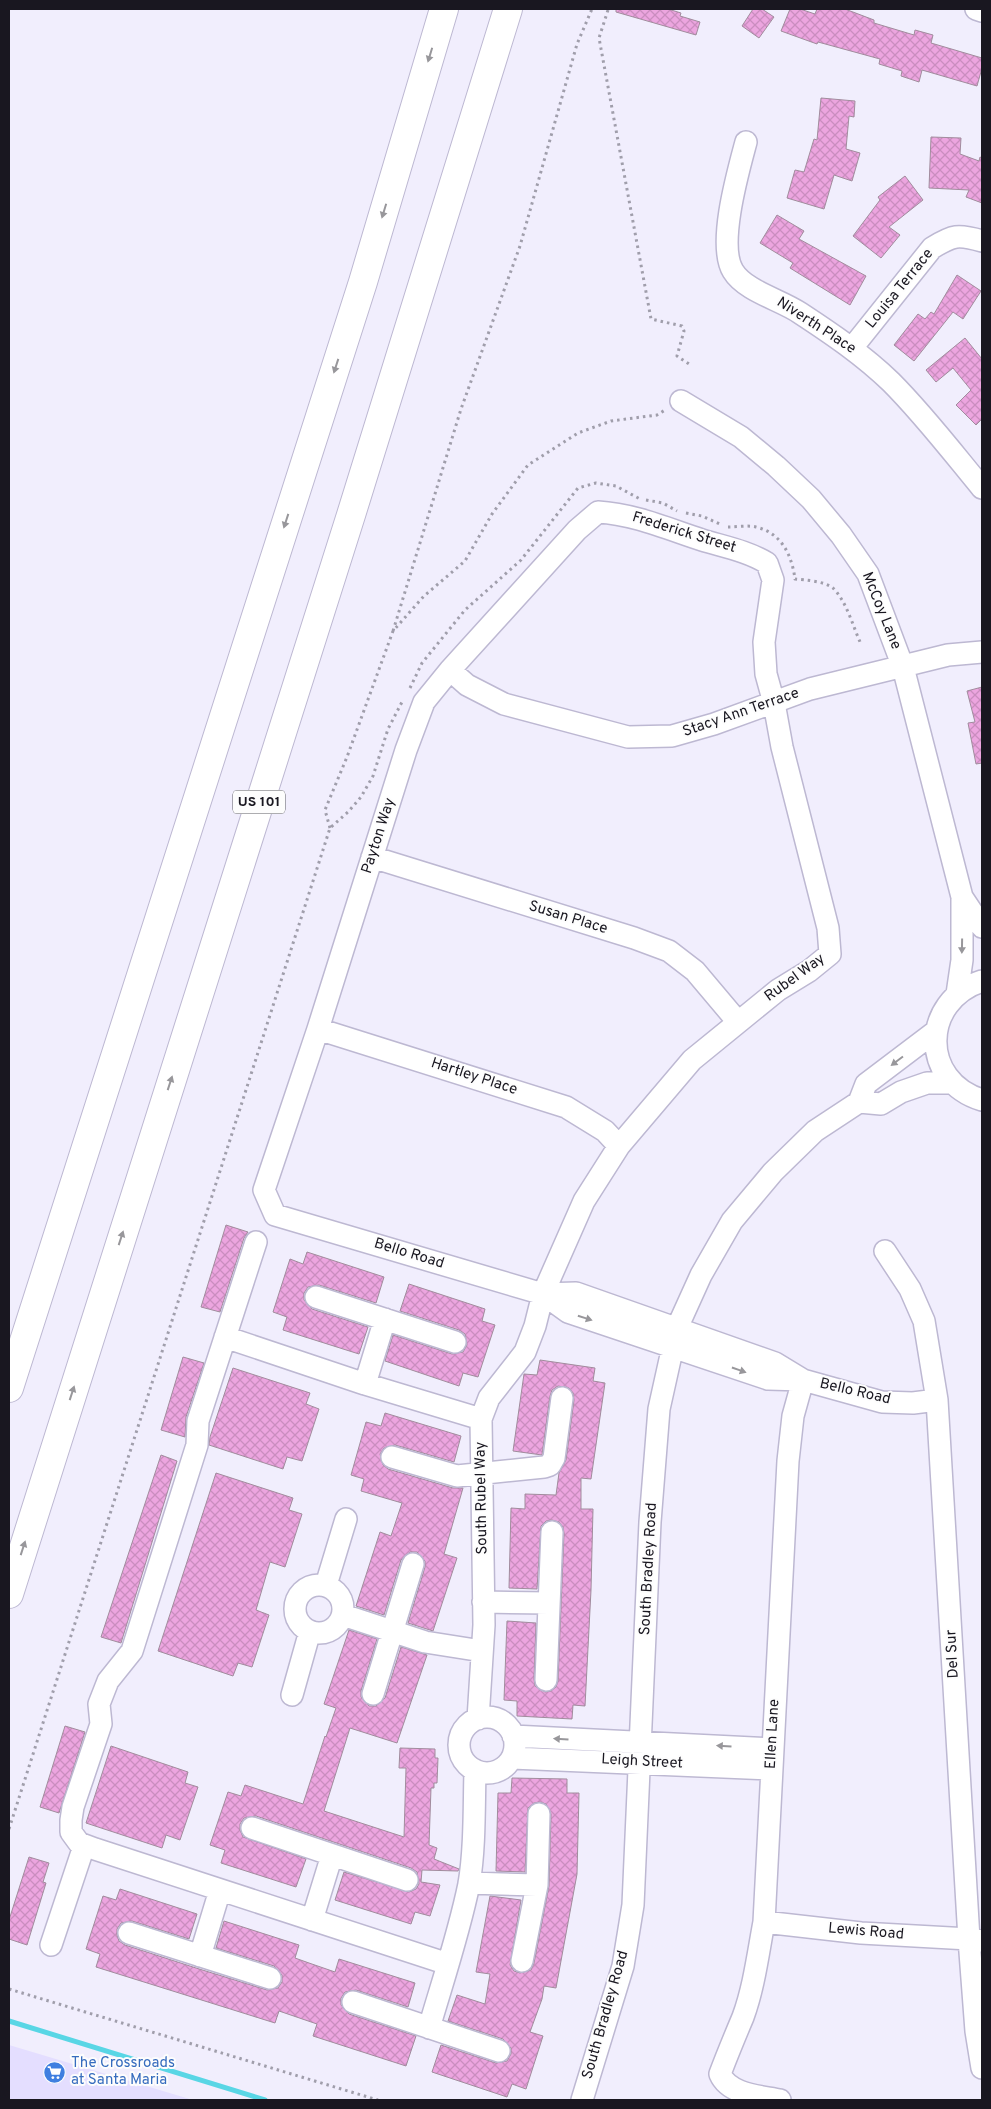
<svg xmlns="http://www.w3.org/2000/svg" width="991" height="2109" viewBox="0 0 991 2109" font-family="Overpass,sans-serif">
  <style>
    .built { fill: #e4deff }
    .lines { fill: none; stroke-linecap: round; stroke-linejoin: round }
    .stream { stroke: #59d6e5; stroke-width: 5 }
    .building { fill: url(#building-cross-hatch); stroke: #a18c9d }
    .minor-casing { stroke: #bdb8d2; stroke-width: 24 }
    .highway-casing { stroke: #bdb8d2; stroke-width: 30 }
    .path { stroke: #a09eab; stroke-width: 3; stroke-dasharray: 2.5 4; stroke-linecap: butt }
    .minor { stroke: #fff; stroke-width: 21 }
    .highway { stroke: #fff; stroke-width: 28 }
    .oneway { fill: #98979b }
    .labels { text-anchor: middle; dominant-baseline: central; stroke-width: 4; stroke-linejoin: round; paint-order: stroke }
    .shield { fill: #fdfdfd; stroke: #5d5c62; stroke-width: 1 }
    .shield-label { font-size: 14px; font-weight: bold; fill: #191720 }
    .street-label { font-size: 15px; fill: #191720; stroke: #fdfdfd }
    .shop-label { font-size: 15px; fill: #366cbe; stroke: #fdfdfd; text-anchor: start }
  </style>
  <defs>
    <pattern id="building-cross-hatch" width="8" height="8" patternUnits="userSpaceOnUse" patternTransform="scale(1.25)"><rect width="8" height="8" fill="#eca5df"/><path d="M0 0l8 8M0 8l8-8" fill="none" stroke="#ca8dbf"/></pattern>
  </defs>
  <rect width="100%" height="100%" fill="#f1eefd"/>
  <path class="built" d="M9,2045L193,2100H9Z"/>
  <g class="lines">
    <path class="stream" d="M9,2021L265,2100"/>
  </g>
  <path class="building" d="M616,9H668L681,13L680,16L700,22L696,35L616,12Z
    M753,9H762L774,17L759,38L742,26Z
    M790,9H800L815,14L817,9H845L874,20V23L914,35L915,30L933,35L931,43L982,58V68L977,86L922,70L919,82L901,76L902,71L879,64L880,59L818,42L817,44L781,31Z
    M821,98L855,101L854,117L849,116L846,149L860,153L852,181L834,175L824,209L787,198L795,170L804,172L814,139L817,140Z
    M931,137L961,138L960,154L979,161L980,157L982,158V203L966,197L969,190L929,188Z
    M905,176L923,200L889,227L900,235L881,258L853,236L880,200L878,197Z
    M777,215L804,231L799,239L866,276L850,305L790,268L793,263L760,243Z
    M957,275L981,291L963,319L953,312L914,361L894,345L918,314L925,319L931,312L934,314Z
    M965,338L982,359V419L976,425L956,405L971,390L953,368L936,382L926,370Z
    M982,687V763L976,764L968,723L975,722L967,691Z
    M226,1225L248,1232L244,1238L220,1312L201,1307Z
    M307,1252L384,1277L376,1303L319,1285L308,1287L304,1293V1300L312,1309L368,1327L359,1354L283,1330L287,1317L273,1312L290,1259L303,1264Z
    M409,1284L485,1309L482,1321L495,1325L478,1377L463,1373L459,1386L385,1361L393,1335L452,1354L463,1352L467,1345L465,1334L459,1330L400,1311Z
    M183,1357L204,1363L186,1417L185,1437L161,1430Z
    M540,1360L595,1368L593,1381L605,1383L591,1479L581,1478V1509H593L591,1590L585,1706L573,1705L572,1719L517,1716V1701L504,1700L507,1621L536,1623L534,1679L535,1686L545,1692L551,1691L556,1687L558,1681L564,1533L563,1527L559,1522L552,1520L546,1521L541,1526L537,1589L509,1588L511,1508L525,1509V1494L556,1495L559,1473L566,1460L574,1400L573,1393L569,1388L558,1386L552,1390L550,1396L542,1455L513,1451L524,1374L537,1375Z
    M233,1368L310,1393L306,1404L319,1409L302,1461L287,1457L283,1469L209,1445L210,1437Z
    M385,1413L461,1436L454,1462L395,1445L384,1448L380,1454L383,1465L388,1469L453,1488H463L444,1554L457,1558L433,1631L408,1623L425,1567V1561L417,1552H410L401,1560L384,1615L356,1606L380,1532L391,1536L402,1503L361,1491L364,1479L351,1475L366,1422L381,1426Z
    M161,1455L177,1461L121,1643L101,1637Z
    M216,1473L293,1498L289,1510L302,1514L285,1567L270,1562L256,1610L269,1615L252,1667L238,1663L233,1676L158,1651Z
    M349,1630L377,1639L361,1691V1697L369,1706H376L385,1698L401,1647L427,1655L397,1743L350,1728L324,1811L404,1837L406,1768H399L400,1748L435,1749V1758H438L437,1783H434V1788H431L429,1845L437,1848L434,1859L459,1869L458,1871L422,1870L421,1882L440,1885L430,1916L415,1912L411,1924L335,1900L344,1872L409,1892L416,1889L419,1884L417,1872L411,1868L256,1816L244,1818L240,1824V1830L243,1837L306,1859L296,1887L221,1863L225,1850L210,1845L228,1792L241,1796L245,1785L303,1804L325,1736L326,1737L336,1708L324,1704Z
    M65,1726L85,1732L59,1813L40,1807Z
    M111,1746L188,1772L185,1783L198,1787L180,1840L166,1835L162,1848L86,1823Z
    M512,1778L567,1779V1793H579L577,1874L556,1988L544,1986L542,1999L530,2032L543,2036L526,2089L512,2084L507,2097L432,2072L441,2045L496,2063L507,2061L511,2054V2048L503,2039L448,2021L457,1995L485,2004L490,1974L476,1972L490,1896L521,1900L510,1965L514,1971L520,1973L531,1970L534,1963L549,1886L551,1814L546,1804L540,1802L534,1803L528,1808L525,1872L496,1871L498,1793H511Z
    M29,1857L49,1863L43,1882L46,1883L27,1945L9,1939V1920Z
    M120,1889L197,1914L189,1939L132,1921L121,1923L117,1929V1935L119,1941L125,1945L196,1968L267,1990L278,1988L282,1982V1975L274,1966L216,1948L224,1921L299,1945L295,1958L309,1963L335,1972L339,1959L415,1983L408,2007L356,1990L345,1992L341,1998V2005L349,2014L416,2036L406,2066L313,2036L317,2024L279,2011L275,2023L96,1967L100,1954L86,1949L103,1896L116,1900Z"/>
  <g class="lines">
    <defs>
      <path id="minor" d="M976,9L982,11
        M746,142C738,172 717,245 733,271C745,291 781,300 800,313C832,334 863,355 891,382C924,415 953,453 982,488
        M852,348L932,248C953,235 958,234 982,241
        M681,401L741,437L776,466L811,499L841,535L868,574L903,667L962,897V960L957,994
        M450,670L467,685L504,704L628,737L672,736L714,724L810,689L948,655L982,652
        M372,857L634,938L669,951L695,971L738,1022
        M962,897L982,927
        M982,981C921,1001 920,1081 982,1100
        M318,1029L566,1107L605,1131L619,1146
        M859,1102L881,1104L901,1092L927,1083H952
        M256,1242L198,1421L197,1445L132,1651L108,1681L99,1704L101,1724L73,1807L71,1820V1832L79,1843L95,1849L448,1964
        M885,1251L910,1289L924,1321L937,1400L969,1939L976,2031L982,2068
        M543,1294L568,1312L768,1379L803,1380L882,1402L913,1403L937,1400
        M316,1297L455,1342
        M225,1337L365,1384L481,1419
        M365,1384L385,1319
        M392,1457L457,1476L544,1467L550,1465L554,1458L562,1398
        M326,1585L346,1519
        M295 1609a24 24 0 1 1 48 0a24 24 0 1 1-48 0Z
        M483,1602L549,1603
        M343,1615L425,1642L482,1651
        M546,1680L552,1532
        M373,1694L413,1564
        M292,1695L310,1631
        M459 1745a28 28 0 1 1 56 0a28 28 0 1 1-56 0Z
        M478,1719L484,1625L481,1419L489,1398L525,1352L535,1326L543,1294L584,1201L619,1146L692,1060L778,990L809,971L830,954L828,928L782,747L774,703L766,674L764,642L773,580L767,563C747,551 725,547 702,540C668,529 634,514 598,512L577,530L450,670L424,702L406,750L318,1029L264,1190L275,1215L543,1294L576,1293L775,1363L803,1380
        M513,1736L772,1749
        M512,1758L771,1769
        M252,1828L407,1880
        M469,1883L537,1885
        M312,1920L332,1855
        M764,1922L861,1933L969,1939L982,1941
        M129,1933L270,1978
        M51,1945L84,1846
        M200,1956L220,1890
        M522,1961L537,1885L539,1814
        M353,2002L499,2051
        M429,2028C443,1980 459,1933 469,1884C475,1848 474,1808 475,1770
        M582,2100L623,1966L633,1905L650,1522L659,1409L677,1328L701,1275L732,1221L773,1172L815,1131L859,1102L866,1084L936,1031
        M780,2100C761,2096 729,2095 720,2074C727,2055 735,2036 743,2017C754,1987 758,1954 764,1922L788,1461L793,1416L803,1380"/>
      <path id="highway" d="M9,1388L363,282L444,9
        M9,1594L351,515L508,9"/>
    </defs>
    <use href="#minor" class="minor-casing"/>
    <use href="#highway" class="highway-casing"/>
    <path class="path" d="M608,10L599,38L651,319L682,326L684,331L677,356L689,364
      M646,500L663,503L677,511
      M686,513L702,516L722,525
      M728,527C737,527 748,525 756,527C782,533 792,556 795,579C805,580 824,581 833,588C847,602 853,627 861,644
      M393,631L461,409L520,246L577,44L592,9
      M410,688L422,663L465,610L521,560L578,488L596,483L616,486L640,499
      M330,828L325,810L347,757L393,631L424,596L465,561L492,514L528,465L578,433L611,421L657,415L665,410
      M9,1829L330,828L348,812L361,797L373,776L388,729L403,700
      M9,1989L378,2100"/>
    <use href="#minor" class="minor"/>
    <use href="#highway" class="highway"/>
  </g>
  <defs><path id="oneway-solid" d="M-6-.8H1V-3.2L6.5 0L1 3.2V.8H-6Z" transform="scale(1.25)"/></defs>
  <g class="oneway">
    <use href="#oneway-solid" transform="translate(430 55) rotate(107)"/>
    <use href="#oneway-solid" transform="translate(384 211) rotate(107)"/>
    <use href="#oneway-solid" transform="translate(336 366) rotate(108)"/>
    <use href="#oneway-solid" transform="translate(286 521) rotate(108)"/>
    <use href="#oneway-solid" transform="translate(962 946) rotate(91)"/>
    <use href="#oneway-solid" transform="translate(897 1061) rotate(143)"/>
    <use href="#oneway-solid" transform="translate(170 1083) rotate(-72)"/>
    <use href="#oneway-solid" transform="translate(121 1238) rotate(-72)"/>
    <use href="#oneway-solid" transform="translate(585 1318) rotate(18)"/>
    <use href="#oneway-solid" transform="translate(739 1370) rotate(19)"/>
    <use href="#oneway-solid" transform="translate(72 1393) rotate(-72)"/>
    <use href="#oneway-solid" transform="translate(23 1548) rotate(-72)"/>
    <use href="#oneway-solid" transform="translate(561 1739) rotate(-177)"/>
    <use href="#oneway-solid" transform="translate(724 1746) rotate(-177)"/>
  </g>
  <defs>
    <symbol id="supermarket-disc" viewBox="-11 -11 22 22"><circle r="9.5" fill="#3f7fe0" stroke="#fdfdfd"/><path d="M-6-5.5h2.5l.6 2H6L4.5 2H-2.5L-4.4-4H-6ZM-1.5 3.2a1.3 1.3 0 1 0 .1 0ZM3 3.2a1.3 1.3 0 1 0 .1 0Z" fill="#fff"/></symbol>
  </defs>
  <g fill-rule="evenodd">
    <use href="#supermarket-disc" x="42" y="2060" width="25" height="25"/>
  </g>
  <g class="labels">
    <rect class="shield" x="233" y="790.5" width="52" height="23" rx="4"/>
    <g class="shield-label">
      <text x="259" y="802">US 101</text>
    </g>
    <g class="street-label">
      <text transform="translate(900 289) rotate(-51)">Louisa Terrace</text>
      <text transform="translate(816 326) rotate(33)">Niverth Place</text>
      <text transform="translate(684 533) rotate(17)">Frederick Street</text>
      <text transform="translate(881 611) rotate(68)">McCoy Lane</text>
      <text transform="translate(741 713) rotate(-19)">Stacy Ann Terrace</text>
      <text transform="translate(379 836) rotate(-72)">Payton Way</text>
      <text transform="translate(568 918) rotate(17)">Susan Place</text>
      <text transform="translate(795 978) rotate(-36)">Rubel Way</text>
      <text transform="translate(474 1077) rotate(18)">Hartley Place</text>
      <text transform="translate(409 1254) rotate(17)">Bello Road</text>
      <text transform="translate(855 1392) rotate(13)">Bello Road</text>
      <text transform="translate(482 1498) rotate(-91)">South Rubel Way</text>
      <text transform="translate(649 1569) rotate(-87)">South Bradley Road</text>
      <text transform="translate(953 1654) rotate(-93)">Del Sur</text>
      <text transform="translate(773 1734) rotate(-87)">Ellen Lane</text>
      <text transform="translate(642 1762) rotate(3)">Leigh Street</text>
      <text transform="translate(866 1932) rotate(5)">Lewis Road</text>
      <text transform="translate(606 2015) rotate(-74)">South Bradley Road</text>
    </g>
    <g class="shop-label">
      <text x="71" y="2063">The Crossroads<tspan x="71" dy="17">at Santa Maria</tspan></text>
    </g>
  </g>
  <rect width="991" height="2109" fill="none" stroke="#191720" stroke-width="20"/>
</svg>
